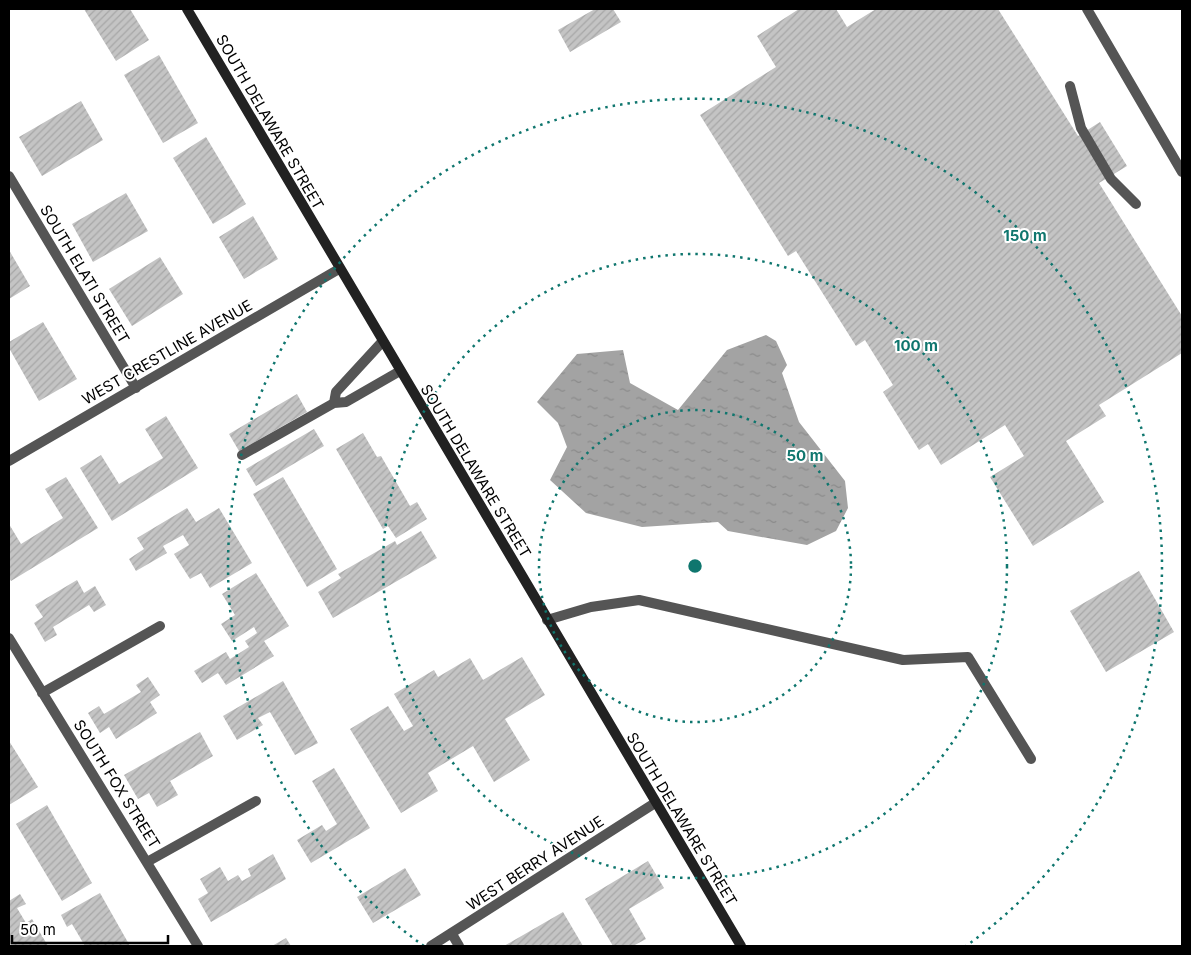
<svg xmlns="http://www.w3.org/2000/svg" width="1191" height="955" viewBox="0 0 1191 955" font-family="Inter,sans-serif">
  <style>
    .water { fill: url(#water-ripples) }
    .building { fill: url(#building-hatch) }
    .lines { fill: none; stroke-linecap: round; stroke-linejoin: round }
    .lane { stroke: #555; stroke-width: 10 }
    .street { stroke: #555; stroke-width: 10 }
    .secondary { stroke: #222; stroke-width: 10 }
    .ring { fill: none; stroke: #0f766e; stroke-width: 2.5; stroke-dasharray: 2.5 5 }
    .labels { text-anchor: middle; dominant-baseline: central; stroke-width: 4; stroke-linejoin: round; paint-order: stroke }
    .street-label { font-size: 15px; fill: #000; stroke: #fff }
    .centre { fill: #0f766e; stroke: #fff; stroke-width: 2.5 }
    .ring-label { font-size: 15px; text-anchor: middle; font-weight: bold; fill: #0f766e; stroke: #fff; stroke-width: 4; stroke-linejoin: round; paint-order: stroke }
  </style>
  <defs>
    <pattern id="water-ripples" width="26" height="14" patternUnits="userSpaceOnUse" patternTransform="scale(1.25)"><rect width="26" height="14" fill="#a3a3a3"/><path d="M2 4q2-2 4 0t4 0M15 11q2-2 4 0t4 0" fill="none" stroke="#8b8b8b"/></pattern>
    <pattern id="building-hatch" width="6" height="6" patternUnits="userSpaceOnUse" patternTransform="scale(1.25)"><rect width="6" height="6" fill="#c4c4c4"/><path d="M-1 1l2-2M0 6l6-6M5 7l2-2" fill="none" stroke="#a7a7a7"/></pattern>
  </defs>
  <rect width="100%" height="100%" fill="#fff"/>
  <path class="water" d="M766,335L776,341L787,365L782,373L799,422L845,481L848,508L836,531L807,545L728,531L718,522L642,527L586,513L550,480L567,447L558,423L537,402L577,354L623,350L630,383L678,410L727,350Z"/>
  <path class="building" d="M84,9H130L149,40L116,61Z
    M595,9H613L621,22L570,52L558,30Z
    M799,9H836L847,27L876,9H998L1078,136L1100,122L1127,166L1099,183L1182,316V353L1099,405L1106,416L1066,441L1104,502L1033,546L990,477L1024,456L1005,425L941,465L928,444L919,450L883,392L893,385L865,340L856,346L796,251L788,256L700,115L776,67L757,36Z
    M159,55L198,123L163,143L124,75Z
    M81,101L103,140L42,176L19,137Z
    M206,137L246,204L213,224L173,158Z
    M126,193L148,231L93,262L72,224Z
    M253,216L278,259L244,279L219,237Z
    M9,250L30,286L9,299Z
    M160,257L183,294L132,326L109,289Z
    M43,322L77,379L39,401L9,348V342Z
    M297,394L307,412L239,451L229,434Z
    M166,416L198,468L112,521L80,468L101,455L119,484L163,458L145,429Z
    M314,429L324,446L256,486L246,469Z
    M363,433L377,457L381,456L410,506L417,502L427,519L396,538L388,526L383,529L336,449Z
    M66,477L98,528L11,581L9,578V524L21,544L63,518L45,489Z
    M283,477L337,569L307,587L253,494Z
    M187,508L196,522L219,508L252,563L210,588L201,573L190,579L174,554L189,545L183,535L163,546L167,553L136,571L129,559L144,549L137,538Z
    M421,531L437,558L333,618L318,592L341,578L338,574L395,541L397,545Z
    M1139,571L1174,632L1106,672L1070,611Z
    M256,573L289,626L264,641L274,656L226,685L218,673L202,683L194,671L226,652L230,659L249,647L245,641L257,633L254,627L232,641L221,624L235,615L222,594Z
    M77,580L84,593L95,586L106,605L94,612L89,605L53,627L57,635L45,642L34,623L43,617L35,605Z
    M522,657L545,695L505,719L530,760L494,782L473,746L428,773L438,791L401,813L350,729L388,706L404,731L413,726L394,694L434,670L438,677L470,658L483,680Z
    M148,677L160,695L150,702L157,713L116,739L109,727L100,733L88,713L99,706L104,714L141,692L136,685Z
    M283,681L318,743L295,755L270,712L258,718L263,725L237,740L223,716Z
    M200,732L213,756L170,781L178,795L157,807L149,793L138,799L124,775Z
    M9,741L38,787L9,805Z
    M334,768L370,828L311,863L297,840L322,825L326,831L337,824L312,781Z
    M47,805L92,883L62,901L16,824Z
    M273,854L286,879L211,922L198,899L208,893L200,879L220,867L228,881L238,875L242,881L251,876L248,869Z
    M648,861L664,888L629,909L646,939L633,946H613L585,899Z
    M405,868L421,895L373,923L357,897Z
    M100,893L130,946H85L72,924L67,927L61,915Z
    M20,894L26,904L17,908L26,923L32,919L48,946H9V901Z
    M563,912L583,946H504Z
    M286,938L291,946H272Z"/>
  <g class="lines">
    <path class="lane" d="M1070,86L1081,128L1111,179L1136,204
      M382,342L336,392L334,403L346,402L400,371
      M242,455L334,403
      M547,620L591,607L639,600L903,660L968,657L1031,759"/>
    <path class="street" d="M1087,9L1182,172
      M9,176L136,388
      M9,461L339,269
      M9,638L198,946
      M42,693L160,626
      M147,862L256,801
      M452,934L459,946
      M431,946L655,803"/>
    <path class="secondary" d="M187,9L741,946"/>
  </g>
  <g class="ring">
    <circle cx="695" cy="566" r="156"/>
    <circle cx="695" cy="566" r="312"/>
    <path d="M424 946A467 467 0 1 1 966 946"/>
  </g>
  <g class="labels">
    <g class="street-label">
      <text transform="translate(270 122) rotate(60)">SOUTH DELAWARE STREET</text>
      <text transform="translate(85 274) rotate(59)">SOUTH ELATI STREET</text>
      <text transform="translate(167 352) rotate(-30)">WEST CRESTLINE AVENUE</text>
      <text transform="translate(476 471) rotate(59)">SOUTH DELAWARE STREET</text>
      <text transform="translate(117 784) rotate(58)">SOUTH FOX STREET</text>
      <text transform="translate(682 819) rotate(59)">SOUTH DELAWARE STREET</text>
      <text transform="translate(535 863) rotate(-33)">WEST BERRY AVENUE</text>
    </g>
  </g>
  <circle cx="695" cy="566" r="8" class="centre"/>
  <g class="ring-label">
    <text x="1025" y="241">150 m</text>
    <text x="916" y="351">100 m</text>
    <text x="805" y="461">50 m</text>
  </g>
  <rect width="1191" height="955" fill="none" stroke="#000000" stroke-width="20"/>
  <path d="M12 935v8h156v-8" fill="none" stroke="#000000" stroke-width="2.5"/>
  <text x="20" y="935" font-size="15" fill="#000000" stroke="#ffffff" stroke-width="4" paint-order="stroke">50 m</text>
</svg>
